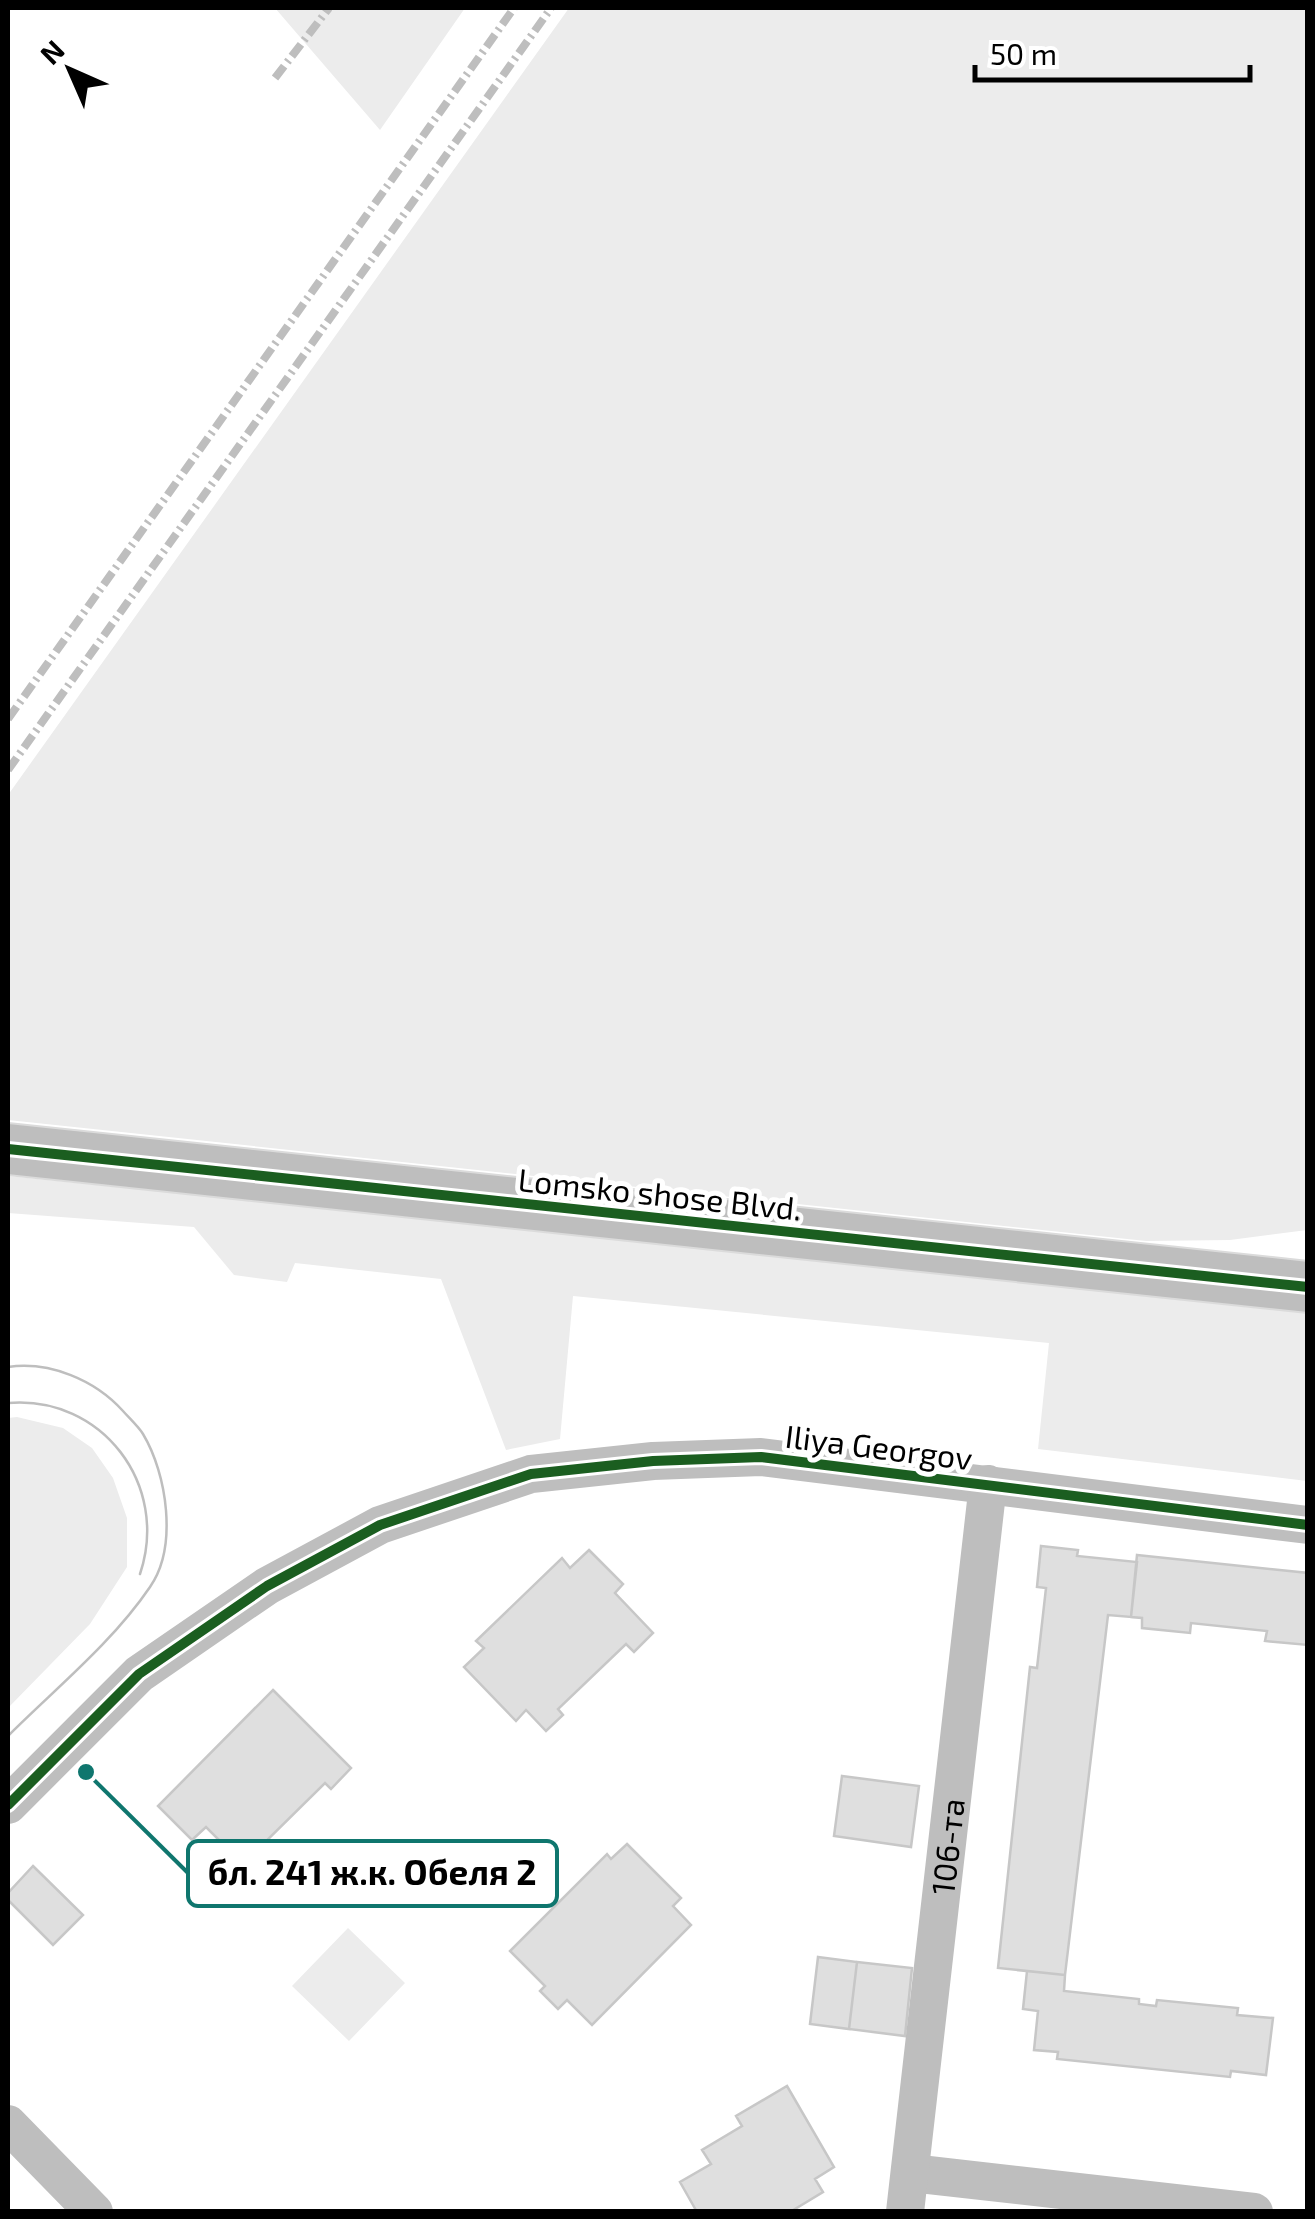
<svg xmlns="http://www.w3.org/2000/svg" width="1315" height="2219" viewBox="0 0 1315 2219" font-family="'Exo 2',sans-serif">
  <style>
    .green { fill: #ececec }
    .building { fill: #dfdfdf; stroke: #c7c7c7; stroke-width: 2.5 }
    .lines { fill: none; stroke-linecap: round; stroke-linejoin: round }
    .major-casing { stroke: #dbdbdb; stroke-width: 54 }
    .minor { stroke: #bebebe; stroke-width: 38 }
    .major { stroke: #bebebe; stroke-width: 50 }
    .tram { stroke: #bebebe; stroke-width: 2.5 }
    .rail { stroke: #bebebe; stroke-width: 8; stroke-dasharray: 15 5 2.5 5; stroke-linecap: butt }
    .cycleway-casing { stroke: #fff; stroke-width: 16 }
    .cycleway { stroke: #1b5e20; stroke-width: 10 }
    .labels { text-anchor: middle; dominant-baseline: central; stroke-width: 10; stroke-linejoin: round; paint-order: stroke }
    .street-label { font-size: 32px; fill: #000; stroke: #fff }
    .leader { fill: none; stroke: #0f766e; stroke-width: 4 }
    .callout-dot { fill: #0f766e; stroke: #fff; stroke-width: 4 }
    .callout { fill: #fff; stroke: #0f766e; stroke-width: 4 }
    .callout-label { font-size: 35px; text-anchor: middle; font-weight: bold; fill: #000 }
  </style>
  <rect width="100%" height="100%" fill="#fff"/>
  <path class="green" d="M275,8H465L380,130Z
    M569,8H1307V1230L1230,1240L1146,1241L8,1120V795Z
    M8,1176L1307,1308V1481L1038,1449L1049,1343L573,1296L560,1439L506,1450L441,1279L295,1263L287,1282L234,1275L194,1227L8,1213Z
    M17,1417L63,1428L92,1448L113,1478L127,1518V1567L90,1624L8,1708V1418Z
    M348,1928L405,1983L349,2041L292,1986Z"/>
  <path class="building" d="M1041,1546L1078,1550L1077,1556L1137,1562L1131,1617L1108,1615L1065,1975L998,1968L1030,1667L1037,1668L1046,1588L1037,1587Z
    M589,1550L623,1584L615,1593L653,1633L634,1652L626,1644L558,1709L563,1715L546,1731L526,1710L516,1721L464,1667L484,1648L476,1641L562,1558L570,1568Z
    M1137,1555L1308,1573V1645L1265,1641L1267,1631L1191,1623L1190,1633L1142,1628V1618L1131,1617Z
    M273,1690L351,1768L331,1789L325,1783L258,1849L263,1855L248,1869L206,1827L192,1840L158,1806Z
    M842,1776L919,1786L911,1847L834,1836Z
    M627,1844L681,1898L673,1906L691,1925L592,2025L567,2000L558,2009L540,1991L545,1986L510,1951L607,1854L611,1859Z
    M33,1866L83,1915L53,1945L8,1900V1893Z
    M818,1957L857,1962L849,2029L810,2024Z
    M857,1962L912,1968L905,2036L849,2029Z
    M1027,1971L1065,1975L1064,1991L1139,1999V2004L1156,2006L1157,2000L1238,2008L1237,2015L1273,2018L1266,2075L1231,2071L1230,2077L1057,2059L1058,2052L1034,2050L1038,2011L1023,2009Z
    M787,2086L834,2167L815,2179L823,2192L790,2212H697L680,2182L711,2164L702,2150L742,2126L736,2116Z"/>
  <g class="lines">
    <defs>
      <path id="major" d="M8,1149L1308,1287"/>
    </defs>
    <use href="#major" class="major-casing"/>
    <g class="minor">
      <path d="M8,1805L139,1674L267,1586L380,1525L531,1474L653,1461L761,1457L1308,1525"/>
      <path d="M8,2124L94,2212"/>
      <path d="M911,2173L1254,2212"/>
      <path id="s1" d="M905,2212L988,1484"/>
    </g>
    <use href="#major" class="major"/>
    <path class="tram" d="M8,1367C50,1361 95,1380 123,1411C130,1419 138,1426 143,1434C167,1474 178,1547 150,1587C112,1643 55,1689 8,1736
      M8,1403C102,1395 170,1485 140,1574"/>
    <path class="rail" d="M275,78L329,8
      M8,719L514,8
      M8,770L551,8"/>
    <defs>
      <path id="cycleway" d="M8,1149L1308,1287
        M8,1805L139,1674L267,1586L380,1525L531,1474L653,1461L761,1457L1308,1525"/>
    </defs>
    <use href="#cycleway" class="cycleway-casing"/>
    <use href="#cycleway" class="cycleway"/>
  </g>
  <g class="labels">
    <g class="street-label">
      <text transform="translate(660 1193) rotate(6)">Lomsko shose Blvd.</text>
      <text transform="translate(879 1446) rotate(7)">Iliya Georgov</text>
      <text stroke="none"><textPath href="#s1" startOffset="368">106-та</textPath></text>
    </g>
  </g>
  <path class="leader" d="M86 1772L188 1873"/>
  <circle class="callout-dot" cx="86" cy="1772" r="10"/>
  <rect class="callout" x="188" y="1841" width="369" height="65" rx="10"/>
  <g class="callout-label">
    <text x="372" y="1885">бл. 241 ж.к. Обеля 2</text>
  </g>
  <rect width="1315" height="2219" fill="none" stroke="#000000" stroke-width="20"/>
  <g transform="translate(70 70) rotate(315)" stroke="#ffffff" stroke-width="8" paint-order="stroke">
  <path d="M0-8L18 38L0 25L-18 38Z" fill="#000000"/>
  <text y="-15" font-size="28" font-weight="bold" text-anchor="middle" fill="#000000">N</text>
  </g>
  <path d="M975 65v15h275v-15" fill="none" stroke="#000000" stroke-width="5"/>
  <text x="990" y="65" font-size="30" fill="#000000" stroke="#ffffff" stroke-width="8" paint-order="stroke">50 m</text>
</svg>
